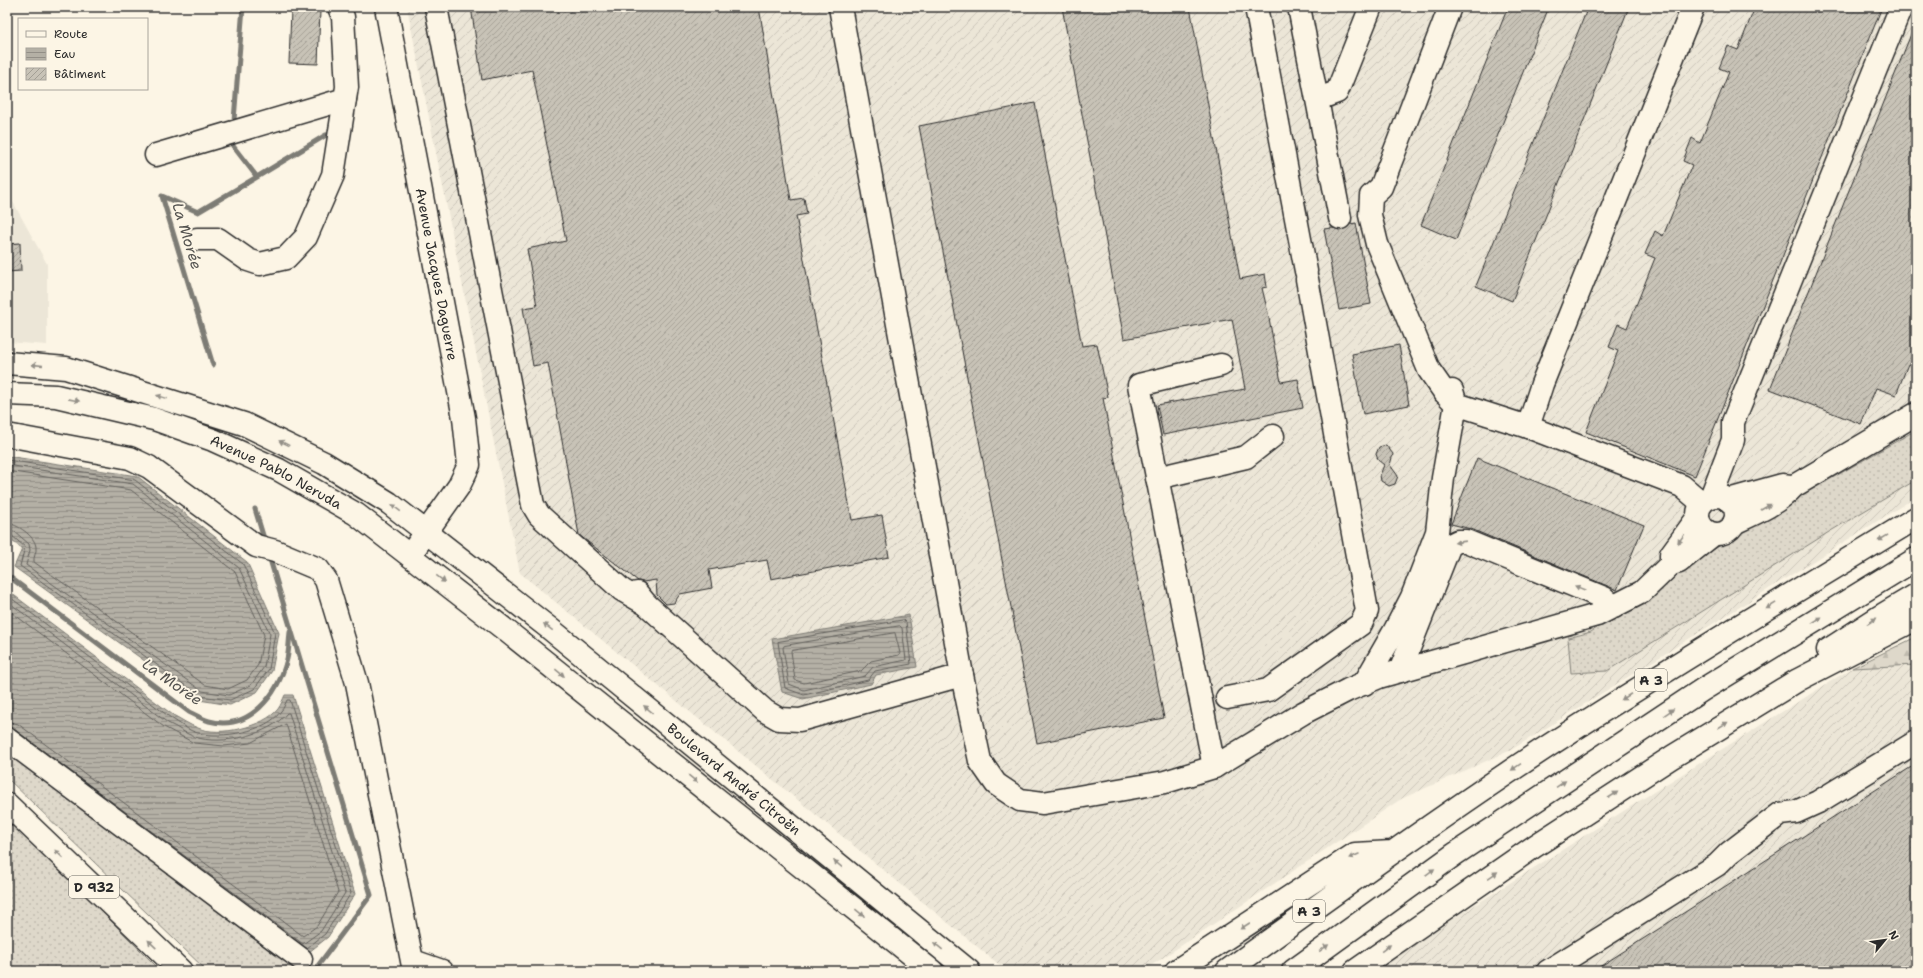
<svg xmlns="http://www.w3.org/2000/svg" width="1923" height="978" viewBox="0 0 1923 978" font-family="'Shantell Sans',sans-serif">
  <style>
    .built { fill: #ece6d7 }
    .industrial { fill: url(#industrial-furrows) }
    .grass { fill: url(#grass-dots); stroke: #84827a }
    .forest { fill: url(#forest-firs); stroke: #84827a }
    .water { fill: url(#water-rules); stroke: #7d7b74 }
    .lines { fill: none; stroke-linecap: round; stroke-linejoin: round }
    .shore { stroke: #62605c; stroke-width: 1 }
    .stream { stroke: #7d7b74; stroke-width: 5 }
    .building { fill: url(#building-hatch); stroke: #2b2b2b }
    .minor-casing { stroke: #2b2b2b; stroke-width: 25 }
    .major-casing { stroke: #2b2b2b; stroke-width: 25 }
    .highway-casing { stroke: #2b2b2b; stroke-width: 25 }
    .minor { stroke: #fcf5e5; stroke-width: 22 }
    .major { stroke: #fcf5e5; stroke-width: 22 }
    .highway { stroke: #fcf5e5; stroke-width: 22 }
    .oneway { fill: #949088 }
    .labels { text-anchor: middle; dominant-baseline: central; stroke-width: 4; stroke-linejoin: round; paint-order: stroke }
    .shield { fill: #fcf5e5; stroke: #6a6863; stroke-width: 1 }
    .shield-label { font-size: 13px; font-weight: bold; fill: #2b2b2b }
    .street-label { font-size: 14px; fill: #2b2b2b; stroke: #fcf5e5 }
    .water-label { font-size: 15px; font-style: italic; fill: #545350; stroke: #fcf5e5 }
  </style>
  <defs>
    <pattern id="industrial-furrows" width="10" height="10" patternUnits="userSpaceOnUse"><rect width="10" height="10" fill="#ece6d7"/><path d="M-1 1l2-2M0 10L10 0M9 11l2-2" fill="none" stroke="#cbc5b9"/></pattern>
    <pattern id="grass-dots" width="8" height="8" patternUnits="userSpaceOnUse"><rect width="8" height="8" fill="#ded8ca"/><path d="M2 2h.1M6 6h.1" fill="none" stroke="#bfbaae" stroke-width="1.8" stroke-linecap="round"/></pattern>
    <pattern id="forest-firs" width="22" height="20" patternUnits="userSpaceOnUse"><rect width="22" height="20" fill="#ded8ca"/><path d="M5 1l3.5 6h-7zM16 11l3.5 6h-7z" fill="#bfbaae"/></pattern>
    <pattern id="water-rules" width="6" height="5" patternUnits="userSpaceOnUse"><rect width="6" height="5" fill="#b4b0a5"/><path d="M0 2.5h6" fill="none" stroke="#938f87"/></pattern>
    <pattern id="building-hatch" width="6" height="6" patternUnits="userSpaceOnUse"><rect width="6" height="6" fill="#c8c3b7"/><path d="M-1 1l2-2M0 6l6-6M5 7l2-2" fill="none" stroke="#a39f95"/></pattern>
  </defs>
  <rect width="100%" height="100%" fill="#fcf5e5"/>
  <filter id="ink" filterUnits="userSpaceOnUse"><feTurbulence type="fractalNoise" baseFrequency=".025" numOctaves="2"/><feDisplacementMap in="SourceGraphic" scale="8" xChannelSelector="R" yChannelSelector="G"/><feConvolveMatrix kernelMatrix="1 2 1 2 8 2 1 2 1" color-interpolation-filters="sRGB"/></filter>
  <g filter="url(#ink)">
    <path class="built" d="M7,191L47,264V345L7,342Z"/>
    <path class="industrial" d="M407,7H1916V497L1511,750L1401,799L1143,971H1007L520,573Z
      M1916,665V971H1375L1404,950L1652,793L1852,668Z"/>
    <path class="grass" d="M1916,430V480L1829,532L1607,671L1571,673L1568,638L1591,632L1680,570L1806,493Z
      M7,735L304,956L319,971H207L7,778Z
      M7,817L161,971H7Z"/>
    <path class="forest" d="M1916,637V665L1852,668Z"/>
    <path class="water" d="M7,456L137,476L247,562L279,633L272,671L257,692L230,705L199,700L14,567L22,549L7,537Z
      M7,590L173,715C181,719 189,725 198,728C219,737 264,727 278,709C281,705 283,699 285,695H293L355,894L328,937L304,956L7,735Z
      M909,615L917,667L876,675L871,684L803,699L782,692L772,639Z"/>
    <g class="lines">
      <path class="shore" d="M7,460L135,480L243,564L275,633L269,669L254,689L230,700L200,696L20,566L25,547L11,535L7,534
        M7,465L133,484L239,568L270,634L264,667L251,685L229,695L202,691L26,565L30,550L29,544L14,531L7,529
        M7,471L131,490L235,572L264,635L258,665L247,680L228,689L205,685L34,562C33,557 37,552 36,547C35,536 17,524 7,523
        M7,595L171,718C179,723 189,731 198,733C221,739 267,732 281,711C284,708 285,704 287,700H290L351,893L325,934L307,948
        M7,601L168,723C177,727 186,734 195,737C221,746 270,735 287,713H289L345,893L321,931L303,944L14,729L7,727
        M7,609L164,727L194,743L224,746L250,743L286,724L338,892L317,926L303,936L18,724L7,721
        M904,620L906,622L911,664L875,671L868,680L804,695L785,688L778,642Z
        M900,626L902,628L906,660L873,667L865,676L804,690L789,684L783,648L784,646Z
        M895,633L900,653L899,655L871,661L861,671L804,683L795,680L791,651Z"/>
      <path class="stream" d="M234,120L243,7
        M257,177L326,135
        M213,365L162,196L198,212L257,177L233,146
        M255,509L265,542
        M269,556L371,895L314,971
        M7,575L189,712C195,715 202,719 209,721C249,732 278,695 287,659C289,651 289,641 290,632"/>
    </g>
    <path class="building" d="M471,7H759L791,200L804,198L807,214L796,216L852,520L882,515L889,557L771,579L767,560L709,570L712,588L680,594L674,603L666,604L657,595L656,580L643,582L638,581L579,535L548,363L533,366L523,308L537,306L527,249L566,241L532,70L482,80Z
      M1062,7H1190L1240,279L1265,274L1267,287L1262,288L1268,313L1281,382L1298,379L1303,408L1163,435L1157,405L1245,389L1232,319L1124,339Z
      M1508,7H1549L1456,240L1421,225Z
      M1588,7H1629L1512,301L1476,286Z
      M1755,7H1882L1695,476L1586,432L1618,351L1609,347L1618,324L1627,328L1655,258L1645,254L1655,231L1663,236L1692,165L1683,161L1692,138L1700,143L1729,72L1719,68L1728,46L1738,50Z
      M291,10L320,11L318,64L289,63Z
      M1915,24L1916,367L1908,364L1896,395L1876,388L1861,424L1770,389Z
      M1035,103L1082,346L1097,344L1108,397L1103,398L1164,718L1037,743L919,126Z
      M1356,223L1371,304L1339,310L1324,229L1332,228L1342,230L1350,224Z
      M20,243L21,271L7,272V244Z
      M1399,345L1409,405L1363,414L1352,354Z
      M1386,445L1393,454L1390,465L1398,476L1395,484L1389,486L1381,481L1380,475L1384,465L1378,460L1376,454L1379,447Z
      M1477,458L1644,525L1617,590L1471,529L1451,524Z
      M1916,764V971H1593Z"/>
    <g class="lines">
      <defs>
        <g id="minor">
          <path id="s1" d="M386,7L464,418L469,465L459,486L410,555"/>
          <path d="M436,7L533,505L539,515L622,590L646,604"/>
          <path d="M840,7L962,675L980,761L996,784L1020,800L1043,803L1165,782L1214,767L1303,713L1348,690L1379,677L1597,615L1642,592L1671,564L1679,562L1714,534"/>
          <path d="M1256,7L1306,271"/>
          <path d="M1299,7L1340,218"/>
          <path d="M1450,7L1381,187L1371,196L1370,215L1377,244L1429,370L1445,393L1456,404L1528,427L1682,486L1702,503"/>
          <path d="M1318,99L1337,92L1370,9L1368,7"/>
          <path d="M156,155L345,99L347,87L343,17L339,7"/>
          <path d="M197,239H218L248,260L260,264L286,258L306,237L333,175L345,99"/>
          <path d="M1528,427L1542,384L1693,7"/>
          <path d="M7,435L130,458L149,467L256,546L275,551L318,569L326,580L357,683L414,971"/>
          <path d="M1157,478L1246,457L1273,436"/>
          <circle cx="1717" cy="515" r="19"/>
          <path d="M1711,497L1733,440V422L1901,7"/>
          <path d="M1728,500L1782,485L1791,486"/>
          <path d="M1734,523C1756,513 1779,503 1794,486L1916,414"/>
          <path d="M1671,564V554L1698,517"/>
          <path d="M637,593L646,604L765,711L779,719L800,720L962,675"/>
          <path d="M1400,671L1450,545L1458,541H1466L1604,598L1614,607"/>
          <path d="M1364,684L1395,630L1412,597L1437,532L1443,478L1456,404L1452,391"/>
          <path d="M1227,698L1268,690L1361,624L1367,611L1307,279"/>
          <path d="M7,739L301,959"/>
          <path d="M1214,767L1139,385L1221,365"/>
          <path d="M413,961L442,971"/>
          <path d="M1548,971L1717,865L1729,853L1780,814L1796,812L1818,802L1916,742"/>
        </g>
        <g id="major">
          <path id="s2" d="M7,363L66,368L244,424L324,463L389,503L549,628L969,971"/>
          <path id="s3" d="M7,394L56,396L154,419L213,440L279,470L356,514L508,632L932,971"/>
          <path d="M7,804L181,971"/>
        </g>
        <path id="highway" d="M1828,650L1879,617L1916,595
          M1176,971L1355,854L1392,852
          M1227,971C1330,897 1433,822 1539,752C1663,671 1790,595 1916,518
          M1293,971L1455,854L1702,690L1916,559
          M1355,971L1535,846L1672,757L1798,680L1916,619"/>
      </defs>
      <use href="#minor" class="minor-casing"/>
      <use href="#major" class="major-casing"/>
      <use href="#highway" class="highway-casing"/>
      <use href="#minor" class="minor"/>
      <use href="#major" class="major"/>
      <use href="#highway" class="highway"/>
    </g>
    <defs><path id="oneway-solid" d="M-6-.8H1V-3.2L6.5 0L1 3.2V.8H-6Z"/></defs>
    <g class="oneway">
      <use href="#oneway-solid" transform="translate(37 365) rotate(-175)"/>
      <use href="#oneway-solid" transform="translate(162 397) rotate(-162)"/>
      <use href="#oneway-solid" transform="translate(74 400) rotate(11)"/>
      <use href="#oneway-solid" transform="translate(284 443) rotate(-154)"/>
      <use href="#oneway-solid" transform="translate(1766 507) rotate(-30)"/>
      <use href="#oneway-solid" transform="translate(396 508) rotate(-143)"/>
      <use href="#oneway-solid" transform="translate(1883 538) rotate(149)"/>
      <use href="#oneway-solid" transform="translate(1681 539) rotate(126)"/>
      <use href="#oneway-solid" transform="translate(1460 542) rotate(172)"/>
      <use href="#oneway-solid" transform="translate(441 579) rotate(38)"/>
      <use href="#oneway-solid" transform="translate(1580 588) rotate(-158)"/>
      <use href="#oneway-solid" transform="translate(1771 606) rotate(149)"/>
      <use href="#oneway-solid" transform="translate(1817 620) rotate(-32)"/>
      <use href="#oneway-solid" transform="translate(1872 621) rotate(-33)"/>
      <use href="#oneway-solid" transform="translate(548 627) rotate(-142)"/>
      <use href="#oneway-solid" transform="translate(560 673) rotate(39)"/>
      <use href="#oneway-solid" transform="translate(1626 697) rotate(147)"/>
      <use href="#oneway-solid" transform="translate(648 709) rotate(-141)"/>
      <use href="#oneway-solid" transform="translate(1669 712) rotate(-34)"/>
      <use href="#oneway-solid" transform="translate(1723 725) rotate(-31)"/>
      <use href="#oneway-solid" transform="translate(1516 767) rotate(146)"/>
      <use href="#oneway-solid" transform="translate(693 779) rotate(39)"/>
      <use href="#oneway-solid" transform="translate(1561 784) rotate(-34)"/>
      <use href="#oneway-solid" transform="translate(1613 795) rotate(-33)"/>
      <use href="#oneway-solid" transform="translate(59 854) rotate(-136)"/>
      <use href="#oneway-solid" transform="translate(1354 856) rotate(157)"/>
      <use href="#oneway-solid" transform="translate(838 864) rotate(-141)"/>
      <use href="#oneway-solid" transform="translate(1430 872) rotate(-36)"/>
      <use href="#oneway-solid" transform="translate(1493 875) rotate(-34)"/>
      <use href="#oneway-solid" transform="translate(860 913) rotate(39)"/>
      <use href="#oneway-solid" transform="translate(1245 926) rotate(147)"/>
      <use href="#oneway-solid" transform="translate(152 944) rotate(-136)"/>
      <use href="#oneway-solid" transform="translate(938 946) rotate(-141)"/>
      <use href="#oneway-solid" transform="translate(1324 948) rotate(-36)"/>
      <use href="#oneway-solid" transform="translate(1386 948) rotate(-36)"/>
    </g>
  </g>
  <g class="labels">
    <g class="shield">
      <rect x="1635" y="669" width="32" height="22" rx="3"/>
      <rect x="69" y="876" width="50" height="22" rx="3"/>
      <rect x="1293" y="900" width="32" height="22" rx="3"/>
    </g>
    <g class="shield-label">
      <text x="1651" y="680">A 3</text>
      <text x="94" y="887">D 932</text>
      <text x="1309" y="911">A 3</text>
    </g>
    <g class="street-label">
      <text stroke="none"><textPath href="#s1" startOffset="272">Avenue Jacques Daguerre</textPath></text>
      <text stroke="none"><textPath href="#s3" startOffset="283">Avenue Pablo Neruda</textPath></text>
      <text stroke="none"><textPath href="#s2" startOffset="853">Boulevard André Citroën</textPath></text>
    </g>
    <g class="water-label">
      <text transform="translate(187 236) rotate(73)">La Morée</text>
      <text transform="translate(172 682) rotate(35)">La Morée</text>
    </g>
  </g>
  <rect width="1923" height="978" fill="none" stroke="#fcf5e5" stroke-width="24"/>
  <rect x="12" y="12" width="1899" height="954" fill="none" stroke="#2b2b2b" stroke-width="1.5" filter="url(#ink)"/>
  <rect x="18" y="18" width="130" height="72" fill="#fcf5e5" stroke="#a8a49b"/>
  <rect x="26" y="31" width="20" height="6" fill="#fcf5e5" stroke="#a8a49b"/>
  <text x="54" y="38" font-size="12" fill="#2b2b2b">Route</text>
  <rect x="26" y="48" width="20" height="12" fill="url(#water-rules)" stroke="#a8a49b"/>
  <text x="54" y="58" font-size="12" fill="#2b2b2b">Eau</text>
  <rect x="26" y="68" width="20" height="12" fill="url(#building-hatch)" stroke="#a8a49b"/>
  <text x="54" y="78" font-size="12" fill="#2b2b2b">Bâtiment</text>
  <g transform="translate(1885 940) rotate(61)" stroke="#fcf5e5" stroke-width="3" paint-order="stroke">
  <path d="M0-3L7 15L0 10L-7 15Z" fill="#2b2b2b"/>
  <text y="-6" font-size="11" font-weight="bold" text-anchor="middle" fill="#2b2b2b">N</text>
  </g>
</svg>
